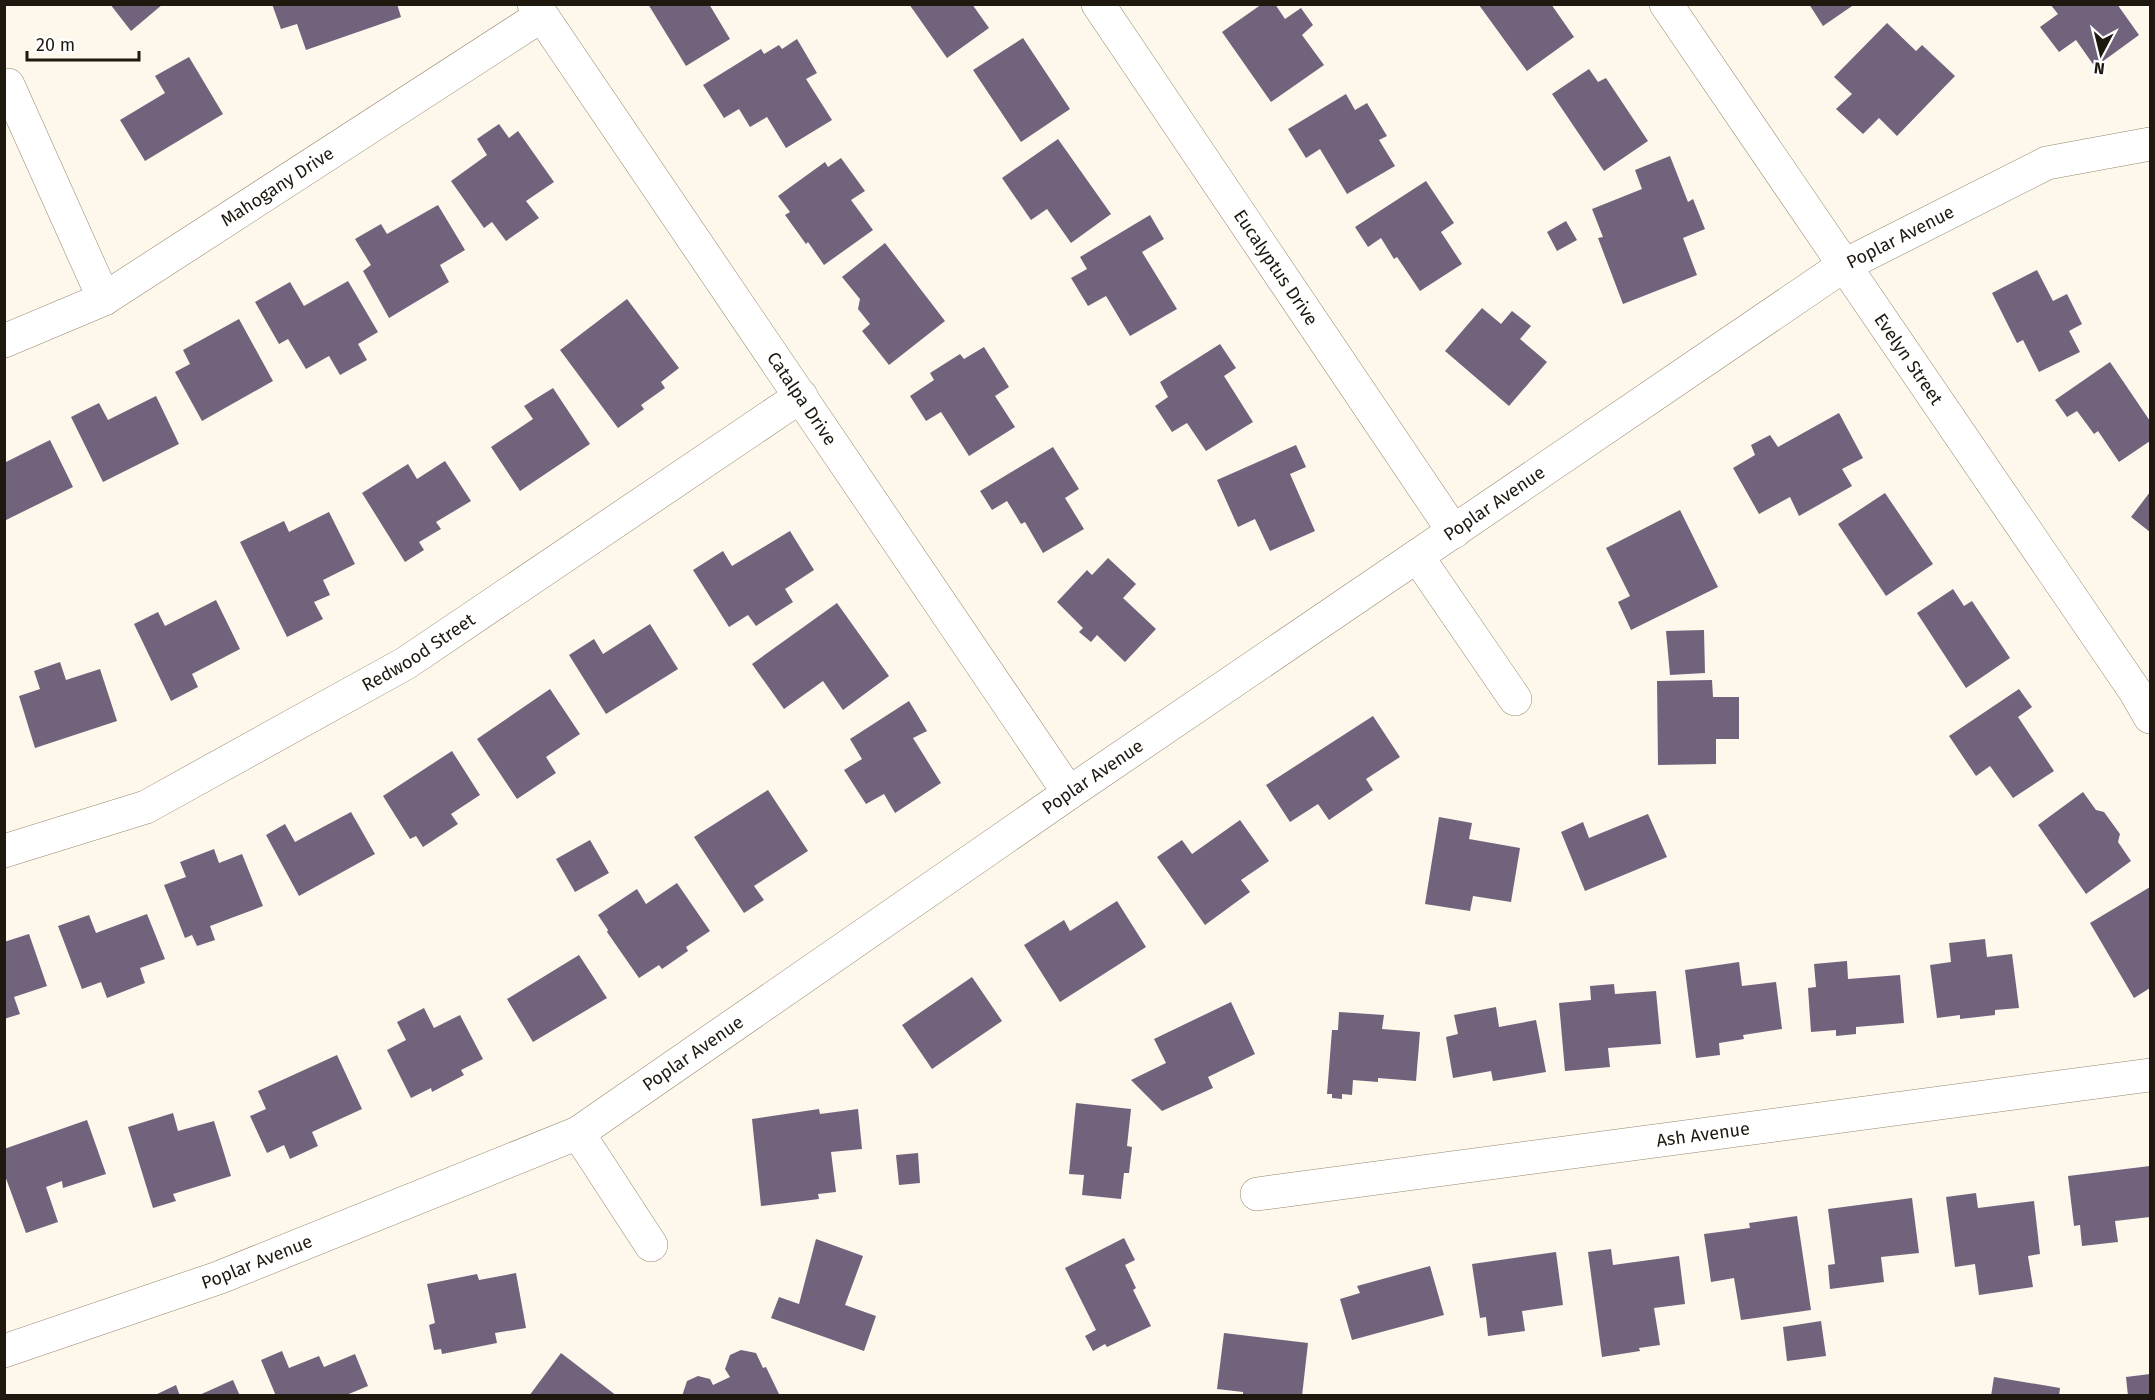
<svg xmlns="http://www.w3.org/2000/svg" width="2155" height="1400" viewBox="0 0 2155 1400" font-family="'Fira Sans',sans-serif">
  <style>
    .building { fill: #72637c }
    .lines { fill: none; stroke-linecap: round; stroke-linejoin: round }
    .minor-casing { stroke: #96876d; stroke-width: 34 }
    .minor { stroke: #fff; stroke-width: 33 }
    .labels { text-anchor: middle; dominant-baseline: central; stroke-width: 5; stroke-linejoin: round; paint-order: stroke }
    .street-label { font-size: 18px; fill: #1e180e; stroke: #fff }
  </style>
  <rect width="100%" height="100%" fill="#fef7ec"/>
  <path class="building" d="M110,4H163L131,31Z
    M272,4H397L401,17L306,50L297,24L281,29Z
    M648,4H709L730,39L686,66Z
    M909,4H972L989,28L947,58Z
    M1262,4H1275L1285,19L1301,8L1313,25L1302,35L1324,65L1271,102L1222,32Z
    M1480,4H1551L1574,37L1527,71L1479,5Z
    M1809,4H1855L1823,26Z
    M2050,4H2117L2139,35L2095,67L2076,40L2059,52L2040,27L2058,14Z
    M1887,23L1916,51L1922,45L1955,76L1897,136L1879,118L1863,134L1836,109L1852,94L1834,77Z
    M1023,38L1070,109L1021,142L973,70Z
    M797,39L817,73L806,79L832,120L786,148L767,117L750,127L739,109L724,118L703,85L761,49L764,54L779,45L782,49Z
    M189,57L223,114L145,161L120,120L165,93L155,76Z
    M1589,69L1598,82L1606,78L1648,141L1604,171L1552,94Z
    M1346,94L1355,110L1367,103L1387,136L1379,140L1395,166L1347,194L1320,149L1306,158L1288,129Z
    M499,124L509,138L518,131L554,182L526,201L539,218L506,241L492,222L484,228L451,181L487,155L477,139Z
    M1058,139L1111,214L1071,243L1047,209L1031,220L1002,178Z
    M1670,156L1688,202L1693,199L1705,229L1683,238L1697,275L1623,304L1598,238L1603,237L1592,209L1642,189L1635,170Z
    M841,158L865,191L851,200L873,230L824,265L808,242L806,244L785,215L790,212L778,196L825,162L828,167Z
    M1426,181L1454,223L1441,232L1462,264L1420,291L1397,257L1394,259L1381,238L1368,247L1355,227Z
    M438,205L465,250L440,265L449,282L389,318L363,271L371,265L355,239L381,224L387,234Z
    M1150,215L1164,239L1142,252L1177,309L1130,336L1106,296L1088,306L1071,278L1087,269L1080,257Z
    M1566,221L1577,240L1557,251L1547,232Z
    M885,243L945,321L889,365L862,331L870,324L858,309L860,299L842,277Z
    M2037,270L2053,301L2067,294L2082,324L2069,331L2080,352L2039,372L2023,340L2017,343L1992,293Z
    M348,281L378,332L358,344L367,360L340,375L329,356L306,369L288,339L279,344L255,302L290,282L304,306Z
    M627,299L679,368L661,382L665,388L641,405L644,409L618,428L560,350Z
    M1482,308L1501,324L1512,311L1531,326L1520,339L1547,362L1509,406L1445,351Z
    M239,319L273,381L202,421L175,372L190,364L183,350Z
    M1220,344L1236,368L1224,376L1253,422L1206,451L1187,423L1172,432L1155,406L1168,397L1160,382Z
    M984,347L1009,387L995,396L1015,427L969,456L941,412L926,421L910,396L934,380L930,373L960,354L964,359Z
    M2110,362L2150,421V441L2119,462L2098,431L2094,434L2077,411L2067,417L2055,400Z
    M553,388L590,444L520,491L491,447L533,419L524,406Z
    M156,396L179,444L103,482L71,417L99,403L108,420Z
    M1839,413L1863,458L1842,469L1852,486L1799,516L1790,497L1759,514L1733,468L1755,455L1751,445L1770,435L1778,447Z
    M50,440L73,487L4,521V463Z
    M1296,445L1306,467L1290,474L1315,531L1270,551L1255,519L1238,527L1217,480Z
    M1053,447L1079,489L1065,498L1084,529L1043,553L1025,522L1021,524L1007,501L992,510L980,491Z
    M445,461L471,501L436,522L441,529L419,542L424,550L405,562L362,493L408,464L417,479Z
    M2150,492V532L2131,517Z
    M1885,493L1933,564L1886,596L1838,524Z
    M1680,510L1718,587L1631,630L1618,602L1630,596L1606,548Z
    M329,512L355,564L323,580L330,595L314,602L323,619L287,637L240,542L284,521L289,532Z
    M790,531L814,570L785,589L793,602L756,626L748,615L729,627L693,570L723,551L732,566Z
    M1108,558L1136,584L1123,598L1156,629L1125,662L1097,635L1091,642L1079,632L1083,628L1057,602L1087,570L1092,575Z
    M1953,589L1964,606L1972,601L2010,658L1966,688L1917,613Z
    M216,600L240,649L192,674L198,687L171,701L134,624L158,612L165,626Z
    M837,603L889,676L843,710L823,681L784,709L752,664Z
    M650,624L678,669L606,714L569,655L594,639L603,654Z
    M1704,630L1705,673L1670,675L1666,631Z
    M60,662L66,680L100,669L117,721L35,748L19,696L40,689L34,671Z
    M1712,680L1713,697H1739V739H1716V764L1658,765L1657,681Z
    M550,689L580,734L546,757L556,773L517,799L477,739Z
    M2019,689L2032,707L2018,717L2054,771L2013,798L1990,766L1976,776L1949,736Z
    M909,701L927,731L913,738L941,783L895,813L884,794L866,804L844,770L862,759L850,739Z
    M1373,716L1400,757L1366,779L1373,790L1329,820L1318,804L1290,822L1266,785Z
    M452,751L480,795L451,814L458,824L423,847L416,836L410,839L383,796Z
    M768,790L808,851L754,886L764,900L744,913L694,837Z
    M2083,792L2096,810L2104,812L2120,834L2118,842L2131,861L2086,894L2038,825Z
    M351,812L375,854L299,896L266,835L285,824L295,842Z
    M1648,814L1667,857L1585,891L1561,832L1583,822L1589,838Z
    M1439,817L1472,823L1469,839L1520,848L1511,902L1473,896L1470,911L1425,904Z
    M1240,820L1269,861L1241,880L1250,892L1205,925L1157,857L1182,840L1192,854Z
    M590,840L609,873L575,892L556,859Z
    M214,849L219,863L242,854L263,906L210,926L215,940L197,946L192,935L185,938L164,885L186,877L180,862Z
    M677,883L710,931L686,947L688,951L662,969L659,965L639,978L607,932L608,930L598,915L637,889L646,904Z
    M2150,887V988L2134,998L2090,923Z
    M1117,901L1146,947L1060,1002L1024,945L1064,920L1070,931Z
    M147,914L165,959L140,968L145,983L107,998L101,982L82,989L58,926L89,915L96,933Z
    M29,934L47,986L14,997L20,1014L4,1019V942Z
    M1985,939L1987,957L2012,954L2019,1008L1995,1010V1015L1960,1019V1015L1937,1018L1930,965L1951,962L1949,943Z
    M579,955L607,998L533,1042L507,999Z
    M1847,961L1848,979L1900,975L1904,1023L1856,1027V1034L1836,1036V1030L1811,1032L1808,988L1816,987L1814,964Z
    M1739,962L1742,986L1776,982L1782,1029L1743,1035L1744,1039L1719,1043L1720,1055L1696,1058L1685,970Z
    M972,977L1002,1021L932,1069L902,1025Z
    M1614,984L1615,994L1656,991L1661,1044L1608,1048L1610,1067L1565,1071L1559,1003L1591,1000L1590,986Z
    M1231,1002L1255,1054L1208,1077L1213,1088L1162,1111L1131,1080L1166,1063L1154,1039Z
    M1496,1007L1499,1027L1536,1020L1546,1072L1493,1081L1491,1071L1453,1078L1446,1037L1458,1034L1454,1015Z
    M424,1008L434,1028L460,1015L483,1059L461,1070L464,1075L432,1092L431,1088L411,1098L387,1050L406,1040L397,1022Z
    M1339,1012L1384,1015L1382,1029L1420,1032L1416,1081L1378,1078V1082L1353,1080L1352,1095L1342,1094V1099L1332,1098V1094H1327L1332,1030H1338Z
    M337,1055L362,1109L312,1132L318,1146L290,1159L284,1145L267,1153L250,1116L266,1109L258,1091Z
    M1076,1103L1131,1109L1127,1146L1132,1147L1129,1173H1124L1121,1199L1082,1195L1084,1175L1069,1174Z
    M819,1109L820,1114L858,1109L862,1149L831,1152L836,1192L818,1194L819,1199L761,1206L752,1119Z
    M173,1113L178,1131L214,1121L231,1176L173,1194L176,1201L153,1208L128,1127Z
    M87,1120L106,1174L63,1188L62,1181L46,1187L58,1222L26,1233L4,1173V1149Z
    M918,1153L920,1183L899,1185L896,1155Z
    M2150,1166V1217L2115,1221L2118,1242L2082,1246L2080,1225L2074,1226L2068,1176Z
    M1976,1193L1978,1208L2034,1201L2040,1254L2028,1256L2033,1287L1979,1295L1975,1264L1955,1267L1946,1197Z
    M1912,1198L1919,1253L1881,1257L1884,1282L1830,1289L1828,1265L1835,1264L1828,1209Z
    M1797,1216L1811,1310L1741,1320L1734,1278L1711,1282L1704,1234L1750,1228L1749,1223Z
    M1124,1238L1135,1260L1125,1265L1136,1288L1133,1290L1151,1326L1107,1347L1105,1344L1093,1351L1085,1336L1096,1330L1065,1268Z
    M816,1239L863,1256L845,1305L876,1316L864,1351L771,1318L779,1297L799,1304Z
    M1611,1249L1613,1265L1679,1256L1685,1304L1654,1308L1660,1345L1639,1348L1640,1351L1602,1357L1588,1252Z
    M1556,1252L1563,1305L1522,1311L1525,1331L1488,1336L1486,1317L1480,1318L1472,1264Z
    M1430,1266L1444,1315L1352,1340L1340,1299L1360,1293L1357,1286Z
    M516,1273L526,1328L495,1333L497,1343L442,1354L441,1349L434,1350L429,1325L435,1323L427,1284L477,1274L479,1280Z
    M1821,1321L1826,1356L1787,1361L1783,1327Z
    M1224,1333L1308,1343L1302,1396L1265,1394V1396H1243V1392L1217,1389Z
    M741,1350L756,1353L763,1368L766,1367L780,1396H682L687,1381L698,1376L710,1379L713,1385L730,1377L725,1369L730,1355Z
    M282,1351L289,1368L319,1356L324,1367L355,1354L368,1386L344,1396H276L261,1360Z
    M561,1353L617,1396H529Z
    M2150,1374V1396H2128L2126,1377Z
    M1994,1377L2060,1388L2059,1396H1991Z
    M233,1380L240,1396H197Z
    M176,1385L180,1396H153Z"/>
  <g class="lines">
    <defs>
      <g id="minor">
        <path id="s1" d="M534,4L1069,793"/>
        <path id="s2" d="M1098,4L1454,532"/>
        <path id="s3" d="M1666,4L2135,691L2150,717"/>
        <path d="M8,85L104,299"/>
        <path id="s4" d="M4,341L104,299L541,16"/>
        <path d="M1417,556L1515,699"/>
        <path id="s5" d="M4,851L146,807L406,663L801,396"/>
        <path d="M578,1133L651,1245"/>
        <path id="s6" d="M1257,1194L2150,1075"/>
        <path id="s7" d="M4,1351L218,1278L578,1133L1069,793L1843,266L2047,163L2150,144"/>
      </g>
    </defs>
    <use href="#minor" class="minor-casing"/>
    <use href="#minor" class="minor"/>
  </g>
  <g class="labels">
    <g class="street-label">
      <text stroke="none"><textPath href="#s4" startOffset="315">Mahogany Drive</textPath></text>
      <text stroke="none"><textPath href="#s7" startOffset="2212">Poplar Avenue</textPath></text>
      <text stroke="none"><textPath href="#s2" startOffset="318">Eucalyptus Drive</textPath></text>
      <text stroke="none"><textPath href="#s3" startOffset="430">Evelyn Street</textPath></text>
      <text stroke="none"><textPath href="#s1" startOffset="477">Catalpa Drive</textPath></text>
      <text stroke="none"><textPath href="#s7" startOffset="1726">Poplar Avenue</textPath></text>
      <text stroke="none"><textPath href="#s5" startOffset="462">Redwood Street</textPath></text>
      <text stroke="none"><textPath href="#s7" startOffset="1240">Poplar Avenue</textPath></text>
      <text stroke="none"><textPath href="#s7" startOffset="754">Poplar Avenue</textPath></text>
      <text stroke="none"><textPath href="#s6" startOffset="450">Ash Avenue</textPath></text>
      <text stroke="none"><textPath href="#s7" startOffset="268">Poplar Avenue</textPath></text>
    </g>
  </g>
  <rect width="2155" height="1400" fill="none" stroke="#1e180e" stroke-width="12"/>
  <g transform="translate(2101 54) rotate(187)" stroke="#ffffff" stroke-width="4.5" paint-order="stroke">
  <path d="M0-4.5L10 22L0 15L-10 22Z" fill="#1e180e"/>
  <text y="-9" font-size="16" font-weight="bold" text-anchor="middle" fill="#1e180e">N</text>
  </g>
  <path d="M27 51v9h112v-9" fill="none" stroke="#1e180e" stroke-width="3"/>
  <text x="36" y="51" font-size="18" fill="#1e180e" stroke="#ffffff" stroke-width="4.5" paint-order="stroke">20 m</text>
</svg>
